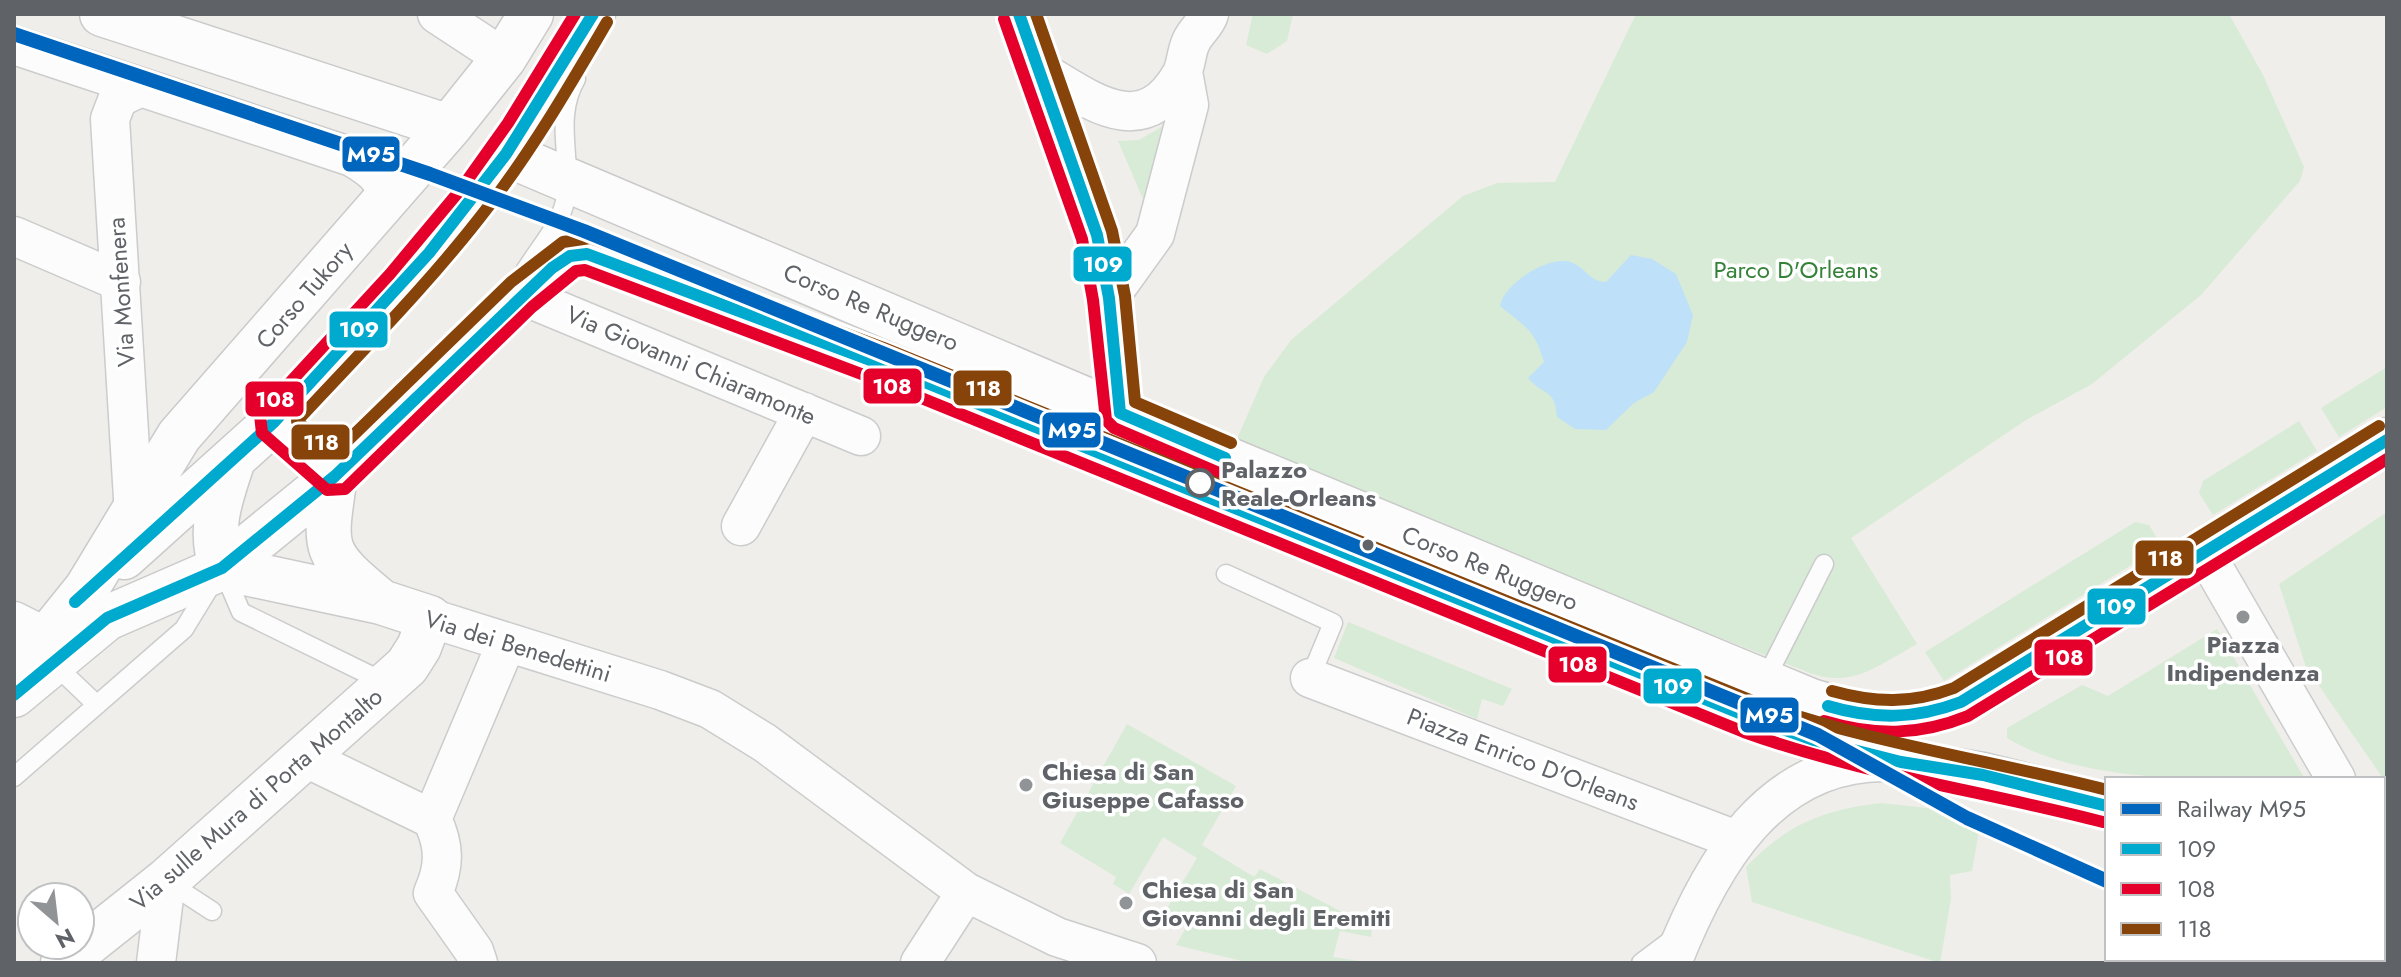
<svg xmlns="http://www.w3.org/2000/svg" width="2401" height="977" viewBox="0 0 2401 977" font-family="Jost,sans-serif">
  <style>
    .green { fill: #d8ebd6 }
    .water { fill: #bfe0f9 }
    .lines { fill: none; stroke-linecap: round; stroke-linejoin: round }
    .lane-casing { stroke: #cbcccc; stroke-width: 21 }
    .street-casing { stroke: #cbcccc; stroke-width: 41 }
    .secondary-casing { stroke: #cacacb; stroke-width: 47 }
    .lane { stroke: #fdfcfc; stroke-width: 18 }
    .street { stroke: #fdfcfc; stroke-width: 38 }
    .secondary { stroke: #fdfcfc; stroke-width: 44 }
    .bus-1-casing { stroke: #fff; stroke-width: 18 }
    .bus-2-casing { stroke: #fff; stroke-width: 18 }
    .bus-3-casing { stroke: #fff; stroke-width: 18 }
    .bus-1 { stroke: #00a9ce; stroke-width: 12 }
    .bus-2 { stroke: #e4002b; stroke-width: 12 }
    .bus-3 { stroke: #86440a; stroke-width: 12 }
    .rail-1-casing { stroke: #fff; stroke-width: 20 }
    .rail-1 { stroke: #0065bd; stroke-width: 14 }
    .stop-dot { fill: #fff; stroke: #5f6368; stroke-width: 4 }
    .bus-dot { fill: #5f6368; stroke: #fff; stroke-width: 3 }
    .poi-dot { fill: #919496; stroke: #fff; stroke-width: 3 }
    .labels { text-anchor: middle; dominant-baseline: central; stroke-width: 7; stroke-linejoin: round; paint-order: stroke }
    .park-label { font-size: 24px; fill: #348238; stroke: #fff }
    .street-label { font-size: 24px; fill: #5f6368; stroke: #fff }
    .stop-label { font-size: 24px; font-weight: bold; fill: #5f6368; stroke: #fff; text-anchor: start }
    .poi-label { font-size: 24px; font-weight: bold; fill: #5f6368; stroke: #fff; text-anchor: start }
    .line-badge { stroke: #fff; stroke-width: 3 }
    .badge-label { font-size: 22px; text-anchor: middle; font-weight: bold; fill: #fff }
  </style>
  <rect width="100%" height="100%" fill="#efeeea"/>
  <path class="green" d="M1253,14H1293L1287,41L1267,54L1246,45Z
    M1636,14H2229L2263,75L2304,167L2300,181L2201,295L2092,384L2026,420L1851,538L1917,644C1880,664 1853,689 1810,673L1418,519L1237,439L1264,377L1291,340L1463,196L1497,183L1555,182Z
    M1165,125L1143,199L1118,141L1139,140Z
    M2387,367V407L2339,437L2321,408Z
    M2299,421L2317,451L2213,515L2199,493L2203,481Z
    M2387,512V784L2306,667L2279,584Z
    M2135,522L2149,525L2162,546L1944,681L1925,652Z
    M1348,622L1512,689L1503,706L1482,699L1477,719L1334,658Z
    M2217,629L2305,779C2215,779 2087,786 2007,738V728L2082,685L2108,696Z
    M1127,724L1236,786L1202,845L1254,877L1260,869L1363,923L1373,917L1371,937L1340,931L1333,957L1372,963H1250L1176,945L1187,926L1165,912L1197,858L1163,837L1129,894L1113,884L1116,877L1060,843Z
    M1881,803L1982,814L1972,871L1950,875L1951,899L1940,963L1752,902L1746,867C1788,824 1822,810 1881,803Z
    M2383,942L2387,943V963H2246L2247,959H2383Z"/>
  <path class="water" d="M1631,255L1652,259L1676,274L1693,315L1687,342L1654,392L1634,403L1606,430L1575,429L1557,417C1555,387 1542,396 1528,378L1544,362C1534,328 1525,327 1500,306C1504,283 1551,253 1573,263C1586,269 1591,282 1606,282Z"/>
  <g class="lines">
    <defs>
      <path id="lane" d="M525,271C537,251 561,224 565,201C573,158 553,119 576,79
        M223,570L241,612L386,683
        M1226,574L1333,623L1310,678
        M53,663L97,705
        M1764,682L1824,564
        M14,777L184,629L214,580
        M166,881L212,911
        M1641,963L1677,936"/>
      <path id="street" d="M437,14L504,58
        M14,45L352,157C372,169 383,176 388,199
        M1039,70C1088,98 1141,144 1181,75C1187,64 1186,50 1192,40C1197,30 1206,24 1209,14
        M14,236L121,282
        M521,295L861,436
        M1109,298L1155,234L1189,105L1183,72
        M134,515L110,119L118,98L141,87
        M741,526L804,412
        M2205,553L2336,779
        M430,618L660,690L710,709L765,743L966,892L1057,937L1137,963
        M14,621L46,637
        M1310,678L1736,840
        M304,757L432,819L506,644
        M432,819C445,846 445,866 433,893L474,951L478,963
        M156,963L166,881
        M920,963L966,892
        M1672,963C1710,866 1769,760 1887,762"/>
      <path id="secondary" d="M102,14L449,127
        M1019,14L1097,235L1109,298L1120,413
        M506,154L1181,440L1811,701C1880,722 1911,726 1978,693L2387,440
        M274,422L335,476
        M335,476C324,550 321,552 379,600
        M124,557L274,422L429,253L506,154L593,14
        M222,568C208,532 220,498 232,463
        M33,655L87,588L179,436L449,127L504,58L531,14
        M14,695L107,618L222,568L335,476L552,268L570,256L587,254L878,363L1749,717L1814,740L1901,762L1983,775L2107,806
        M2383,862L2387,863
        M63,963L166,881L407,666L419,647L430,618L381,602L222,568"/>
    </defs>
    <use href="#lane" class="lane-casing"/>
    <use href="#street" class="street-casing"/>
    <use href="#secondary" class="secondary-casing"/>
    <use href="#lane" class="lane"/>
    <use href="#street" class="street"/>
    <use href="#secondary" class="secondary"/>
    <defs>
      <path id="bus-1" d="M1019,14L1097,235L1109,298L1120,413L1225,458
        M75,602L274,422L429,253L506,154L593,14
        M14,695L107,618L222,568L335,476L552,268L570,256L587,254L878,363L1749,717L1814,740L1901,762L1983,775L2107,806
        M1828,706C1875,720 1916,719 1961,702L2387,440"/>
      <path id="bus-2" d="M575,14L508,123L461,189L390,274L260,415L262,433L327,490L345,489L532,307L576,271L585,270L872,378L1744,732C1861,774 1983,791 2103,822
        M1004,19L1082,239L1093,300L1106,420L1114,428L1219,473
        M1824,721C1874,736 1919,736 1968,716L2387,459"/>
      <path id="bus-3" d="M1036,14L1112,231L1125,296L1135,402L1231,443
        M607,22C570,85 533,149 488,207C430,283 362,351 297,421L334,454L511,282L563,242L590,238L884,348L1755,702C1869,743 1989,760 2107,790
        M1832,691C1875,703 1912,704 1954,688L2379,426"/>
    </defs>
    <use href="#bus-1" class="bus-1-casing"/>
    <use href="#bus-2" class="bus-2-casing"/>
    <use href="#bus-3" class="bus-3-casing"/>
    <use href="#bus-1" class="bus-1"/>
    <use href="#bus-2" class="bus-2"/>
    <use href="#bus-3" class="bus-3"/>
    <defs>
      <path id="rail-1" d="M14,34L430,174L584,231L1818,735L1967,818L2107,881"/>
    </defs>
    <use href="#rail-1" class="rail-1-casing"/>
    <use href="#rail-1" class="rail-1"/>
  </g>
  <circle class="stop-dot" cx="1200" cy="483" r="13"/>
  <circle class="bus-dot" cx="1368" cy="545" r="7"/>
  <g class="poi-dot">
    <circle cx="2243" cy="617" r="8"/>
    <circle cx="1026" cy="785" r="8"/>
    <circle cx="1126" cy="903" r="8"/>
  </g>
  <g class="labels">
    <g class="park-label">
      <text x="1796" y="269">Parco D'Orleans</text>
    </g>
    <g class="street-label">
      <text transform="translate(121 292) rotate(-94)">Via Monfenera</text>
      <text transform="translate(304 295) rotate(-49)">Corso Tukory</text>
      <text transform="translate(871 307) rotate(23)">Corso Re Ruggero</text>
      <text transform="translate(691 365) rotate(23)">Via Giovanni Chiaramonte</text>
      <text transform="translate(1490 568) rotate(22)">Corso Re Ruggero</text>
      <text transform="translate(518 646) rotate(17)">Via dei Benedettini</text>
      <text transform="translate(1523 759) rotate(21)">Piazza Enrico D'Orleans</text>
      <text transform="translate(256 799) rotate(-41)">Via sulle Mura di Porta Montalto</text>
    </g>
    <g class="stop-label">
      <text x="1221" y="469">Palazzo<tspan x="1221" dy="28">Reale-Orleans</tspan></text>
    </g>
    <g class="poi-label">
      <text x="2243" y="644" text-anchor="middle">Piazza<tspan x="2243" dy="28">Indipendenza</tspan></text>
      <text x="1042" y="771">Chiesa di San<tspan x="1042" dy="28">Giuseppe Cafasso</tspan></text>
      <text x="1142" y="889">Chiesa di San<tspan x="1142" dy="28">Giovanni degli Eremiti</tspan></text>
    </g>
  </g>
  <g class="line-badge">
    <rect x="341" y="135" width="60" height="38" rx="8" fill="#0065bd"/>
    <rect x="1072" y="245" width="61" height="38" rx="8" fill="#00a9ce"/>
    <rect x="328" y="310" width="61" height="39" rx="8" fill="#00a9ce"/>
    <rect x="862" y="367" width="61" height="38" rx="8" fill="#e4002b"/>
    <rect x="952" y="369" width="61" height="38" rx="8" fill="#86440a"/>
    <rect x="244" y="380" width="61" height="38" rx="8" fill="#e4002b"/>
    <rect x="1041" y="411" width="61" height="38" rx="8" fill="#0065bd"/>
    <rect x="290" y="423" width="61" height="38" rx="8" fill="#86440a"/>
    <rect x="2134" y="539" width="61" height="38" rx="8" fill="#86440a"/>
    <rect x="2086" y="587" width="61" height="39" rx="8" fill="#00a9ce"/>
    <rect x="2033" y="638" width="61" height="39" rx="8" fill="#e4002b"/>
    <rect x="1547" y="645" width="61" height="39" rx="8" fill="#e4002b"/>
    <rect x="1642" y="667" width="61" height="38" rx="8" fill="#00a9ce"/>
    <rect x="1739" y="696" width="61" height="38" rx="8" fill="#0065bd"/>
  </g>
  <g class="badge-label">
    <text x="371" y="162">M95</text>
    <text x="1103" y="272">109</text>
    <text x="359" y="337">109</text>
    <text x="892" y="394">108</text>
    <text x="983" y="396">118</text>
    <text x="275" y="407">108</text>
    <text x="1072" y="438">M95</text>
    <text x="321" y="450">118</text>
    <text x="2165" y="566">118</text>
    <text x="2116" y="614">109</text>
    <text x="2064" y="665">108</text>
    <text x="1578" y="672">108</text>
    <text x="1673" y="694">109</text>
    <text x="1769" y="723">M95</text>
  </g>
  <rect width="2401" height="977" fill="none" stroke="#5f6368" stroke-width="32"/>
  <rect x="2105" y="777" width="280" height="184" fill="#ffffff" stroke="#bfc1c3" stroke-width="2"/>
  <rect x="2121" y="803" width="40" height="12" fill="#0065bd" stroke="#bfc1c3" stroke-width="2"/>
  <text x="2177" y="817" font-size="24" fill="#5f6368">Railway M95</text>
  <rect x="2121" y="843" width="40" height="12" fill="#00a9ce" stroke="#bfc1c3" stroke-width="2"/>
  <text x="2177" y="857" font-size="24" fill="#5f6368">109</text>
  <rect x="2121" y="883" width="40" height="12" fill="#e4002b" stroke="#bfc1c3" stroke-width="2"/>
  <text x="2177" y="897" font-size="24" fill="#5f6368">108</text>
  <rect x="2121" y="923" width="40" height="12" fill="#86440a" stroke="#bfc1c3" stroke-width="2"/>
  <text x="2177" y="937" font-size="24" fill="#5f6368">118</text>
  <g transform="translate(56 921) rotate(152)"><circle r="38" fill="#ffffff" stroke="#bfc1c3" stroke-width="2"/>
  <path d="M0-6L14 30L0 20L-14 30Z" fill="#919496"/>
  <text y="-12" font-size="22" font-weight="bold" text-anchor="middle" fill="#5f6368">N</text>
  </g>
</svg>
